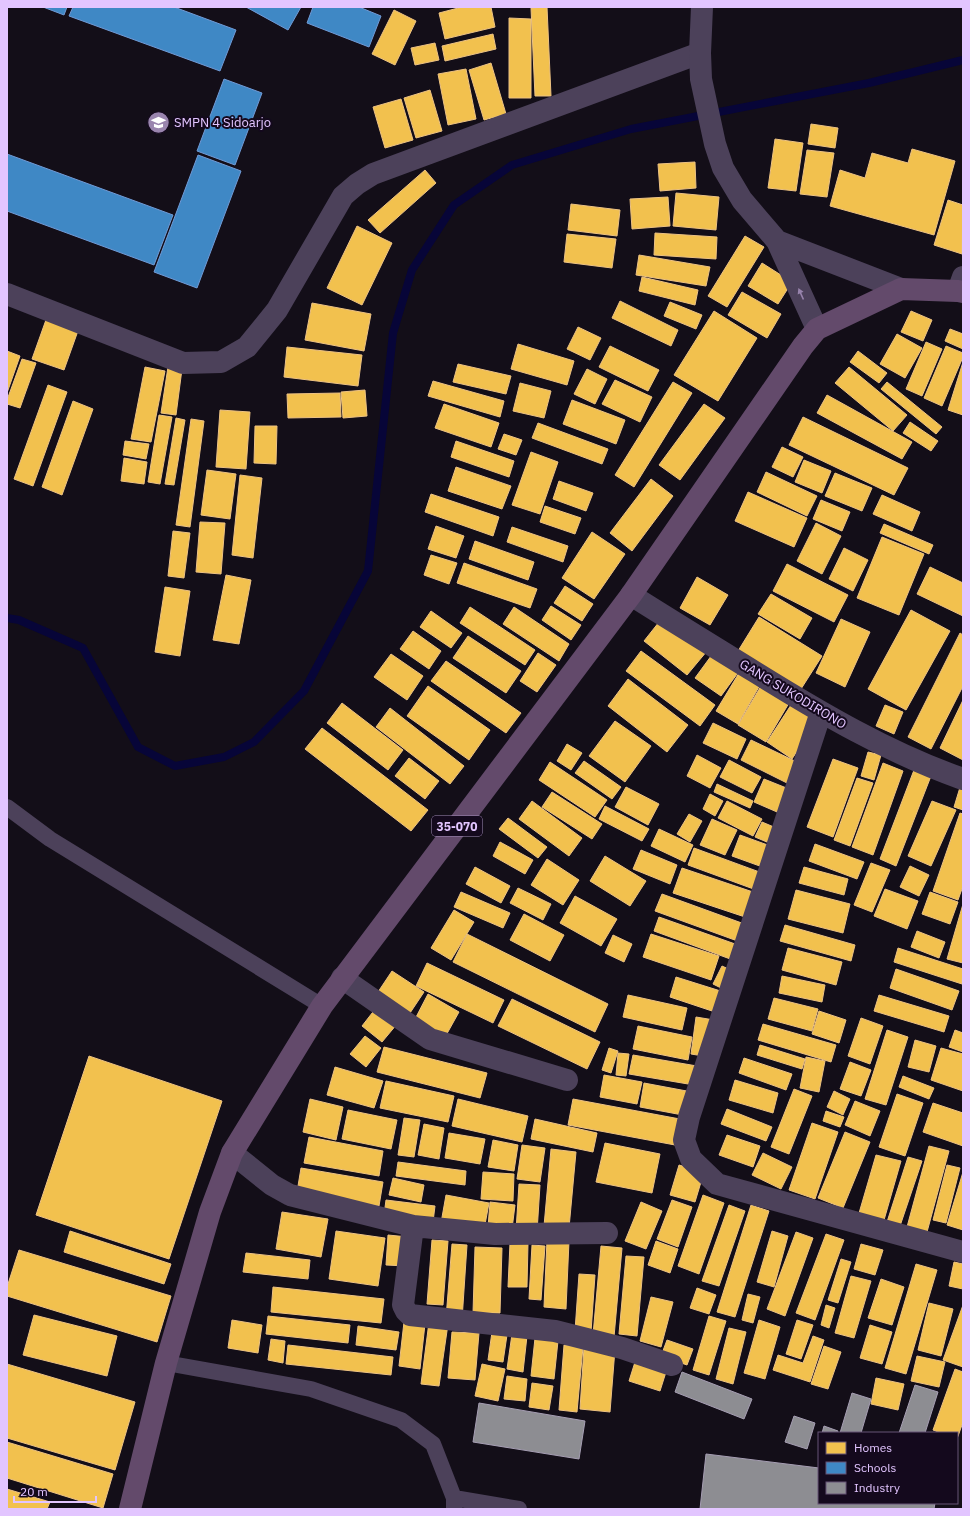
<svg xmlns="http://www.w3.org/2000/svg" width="970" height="1516" viewBox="0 0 970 1516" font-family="'IBM Plex Sans',sans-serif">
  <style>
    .homes { fill: #f2c14e; stroke: #edc283 }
    .schools { fill: #3f88c5; stroke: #709ad6 }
    .industry { fill: #8d8d92; stroke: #a69eb3 }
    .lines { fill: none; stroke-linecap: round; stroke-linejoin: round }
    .stream { stroke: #070538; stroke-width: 8 }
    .service { stroke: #4c415a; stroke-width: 16 }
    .minor { stroke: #4c415a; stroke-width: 22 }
    .tertiary { stroke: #4c415a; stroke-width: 22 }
    .primary { stroke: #634a6b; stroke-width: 22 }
    .oneway { fill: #9783ac }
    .labels { text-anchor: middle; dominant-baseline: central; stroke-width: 4; stroke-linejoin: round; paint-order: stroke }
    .shield { fill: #14091d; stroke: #a48dbb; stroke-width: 1 }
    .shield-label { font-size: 12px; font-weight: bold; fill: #e2c5ff }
    .poi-label { font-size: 13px; fill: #e2c5ff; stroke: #14091d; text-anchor: start }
    .street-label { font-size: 13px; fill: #e2c5ff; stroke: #14091d }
  </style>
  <rect width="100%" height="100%" fill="#130e18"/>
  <path class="homes" d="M462,7H491L495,27L445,39L439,13Z
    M547,7L551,96H535L531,8Z
    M394,10L416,21L395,65L372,54Z
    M509,18L531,19V98H509Z
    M493,34L496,49L445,61L442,46Z
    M435,43L439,60L415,65L411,48Z
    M491,63L506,114L484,120L469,70Z
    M466,69L476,119L448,125L438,74Z
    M430,90L442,131L416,138L404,98Z
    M401,99L413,140L385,148L373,107Z
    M811,124L838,128L835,148L808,144Z
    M775,139L803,143L796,191L768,188Z
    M912,149L955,161L934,235L830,206L840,170L865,178L872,153L908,163Z
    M807,150L834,153L827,197L800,194Z
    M695,162L696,188L660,191L658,164Z
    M425,170L436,183L380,233L368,220Z
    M676,193L719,197L716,230L673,226Z
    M668,197L670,226L632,229L630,199Z
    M948,200L963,205L962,254L934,245Z
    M571,204L620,210L617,236L568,230Z
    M357,226L392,243L362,305L327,288Z
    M655,233L717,237L716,259L654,255Z
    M567,234L616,239L612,268L564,262Z
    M745,236L764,247L727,307L708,296Z
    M639,255L710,267L706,286L636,275Z
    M762,263L792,282L778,304L748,286Z
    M642,277L698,290L695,305L639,291Z
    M742,292L781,314L767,338L728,315Z
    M620,301L678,330L671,346L612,318Z
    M670,302L702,315L696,329L664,316Z
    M312,303L371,314L364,351L305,340Z
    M714,311L757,338L718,401L674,375Z
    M911,311L932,320L923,341L901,332Z
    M47,317L79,328L64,370L32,359Z
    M578,327L601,338L590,360L567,349Z
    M950,329L963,334V349L945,341Z
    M897,334L922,348L905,378L880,364Z
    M926,342L942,349L922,396L906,389Z
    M518,344L574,361L567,385L511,369Z
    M610,346L659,370L648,391L599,367Z
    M946,346L963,353V357L942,406L924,398Z
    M287,347L362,355L358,386L284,377Z
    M7,351L20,356L7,393Z
    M858,351L887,373L879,383L850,362Z
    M22,359L36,363L20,408L7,404V400Z
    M963,362V415L948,410Z
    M458,364L511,376L506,394L453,382Z
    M145,367L165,371L151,442L131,439Z
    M168,367L182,369L176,415L161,413Z
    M849,367L907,415L893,431L835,383Z
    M587,369L607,379L595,404L574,394Z
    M615,380L652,397L640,422L602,404Z
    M433,381L504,401L500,417L428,396Z
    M673,382L692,393L634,487L615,475Z
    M887,382L942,427L936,434L881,389Z
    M520,383L551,391L544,418L513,411Z
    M48,385L67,392L33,486L14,479Z
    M365,390L367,416L343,418L341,392Z
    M340,393L341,417L288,418L287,394Z
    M827,395L912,442L902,459L817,413Z
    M572,400L625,420L616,444L563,424Z
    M73,401L93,409L62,495L42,487Z
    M444,404L499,423L491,447L435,428Z
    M704,404L725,418L680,480L659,465Z
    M220,410L250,412L246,469L216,467Z
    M159,415L172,417L160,484L148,482Z
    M803,417L908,468L894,495L789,445Z
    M176,418L185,420L174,485L165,484Z
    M191,419L204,421L190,527L176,525Z
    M910,422L938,441L931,451L903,433Z
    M538,423L608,449L602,464L532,438Z
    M255,426H277L276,464L254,463Z
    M504,434L522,440L516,455L498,449Z
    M125,441L149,444L146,459L123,455Z
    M456,441L514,461L509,477L451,457Z
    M782,447L803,457L793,477L772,467Z
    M531,452L558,462L540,514L512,505Z
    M124,458L147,462L144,484L121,481Z
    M804,460L831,471L822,493L795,482Z
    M456,467L511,486L502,509L448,491Z
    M207,470L236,474L230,519L201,515Z
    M766,472L817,496L807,516L757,492Z
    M835,473L872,488L862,511L825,496Z
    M240,475L262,478L253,558L232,555Z
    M651,479L673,496L632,551L610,533Z
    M559,481L593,493L586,511L553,499Z
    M748,492L807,518L794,547L735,521Z
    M431,494L499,517L493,536L425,512Z
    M882,495L920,512L912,531L873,514Z
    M821,500L850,512L842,531L813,519Z
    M545,506L581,518L575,534L540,522Z
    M200,522L225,523L221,574L196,572Z
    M816,523L841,536L822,574L797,561Z
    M884,524L933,545L929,554L880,533Z
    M436,526L464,536L456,558L428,549Z
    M512,527L568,546L563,562L507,542Z
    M173,531L190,533L184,578L168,576Z
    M592,532L625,554L594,599L562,578Z
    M882,537L924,554L899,615L857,598Z
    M475,541L534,562L528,580L469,559Z
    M844,548L868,560L853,591L829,579Z
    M431,555L457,563L449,584L424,575Z
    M464,563L537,589L530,608L457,583Z
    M787,564L848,595L834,622L773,591Z
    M930,567L963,583V616L917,594Z
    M226,575L251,580L239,644L213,640Z
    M697,577L728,595L710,625L680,608Z
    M565,586L593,604L582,621L554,603Z
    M165,587L190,591L180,656L155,652Z
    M771,594L812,618L800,639L758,614Z
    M551,606L581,625L571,640L542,620Z
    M470,607L535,650L525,665L460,623Z
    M514,607L569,644L559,661L503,624Z
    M911,610L950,631L906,710L868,689Z
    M431,611L462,633L451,648L420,627Z
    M663,617L707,651L687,675L644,641Z
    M759,617L822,656L801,689L738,651Z
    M841,619L870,632L845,687L816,673Z
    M413,631L441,651L429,669L400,649Z
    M960,633L963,635V686L931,749L908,737Z
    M468,636L521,671L506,693L453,658Z
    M641,651L715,705L700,726L626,671Z
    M714,652L740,670L721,696L695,678Z
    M538,653L556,665L537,692L520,681Z
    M391,654L423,676L407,700L374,677Z
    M446,661L521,713L506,733L431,681Z
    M739,673L760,685L738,724L716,711Z
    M628,679L688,725L667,752L608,706Z
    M428,686L490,730L469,760L407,716Z
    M761,686L789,703L766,742L738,725Z
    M963,700V760L940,748Z
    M342,703L403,750L388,770L327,723Z
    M791,705L817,721L792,759L767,742Z
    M885,705L903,712L894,734L876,726Z
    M390,708L464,766L450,784L376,727Z
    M615,721L651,746L625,782L589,756Z
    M713,723L746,739L737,759L703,743Z
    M322,728L428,810L411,831L305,749Z
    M751,740L797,762L787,783L741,760Z
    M567,744L582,753L571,770L557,761Z
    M868,752L881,755L874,780L861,776Z
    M697,755L721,768L710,788L687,776Z
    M409,758L439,781L425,799L395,776Z
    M833,759L858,768L833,837L807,827Z
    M729,760L761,777L752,793L720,777Z
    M584,761L621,787L612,799L575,773Z
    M550,762L607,800L595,817L539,780Z
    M883,763L903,771L873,855L852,847Z
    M914,770L931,776L896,866L880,859Z
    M857,778L873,783L850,846L834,840Z
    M764,779L794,791L784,815L754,802Z
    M717,784L753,801L750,808L714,792Z
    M961,784L963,785V810L954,807Z
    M626,787L659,804L648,825L615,807Z
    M552,792L602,824L592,839L542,807Z
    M710,794L723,801L715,816L703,809Z
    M532,801L582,838L569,856L519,819Z
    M727,801L762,819L753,836L718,818Z
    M932,801L956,810L931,866L908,856Z
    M605,806L649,829L642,841L599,819Z
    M960,813L963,814V886L958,900L933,891Z
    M689,814L702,821L690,842L677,834Z
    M508,818L547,847L538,858L499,829Z
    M712,819L737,830L725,855L700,845Z
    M762,822L781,830L774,845L755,837Z
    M659,829L693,845L685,862L651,846Z
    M740,835L776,848L768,869L732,856Z
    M500,842L533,860L525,874L493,856Z
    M815,844L864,862L857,879L809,861Z
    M694,848L765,874L759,891L688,865Z
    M641,850L677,865L670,884L633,869Z
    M605,856L646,881L630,906L590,881Z
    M547,859L579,880L563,905L531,885Z
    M871,863L890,870L872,912L854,905Z
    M910,866L929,875L919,896L900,887Z
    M475,867L510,886L501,903L466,884Z
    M804,867L848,879L844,895L799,883Z
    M682,868L756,893L748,918L673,893Z
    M518,888L551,904L543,920L510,903Z
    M885,889L918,901L907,929L874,916Z
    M796,890L850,904L843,933L788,919Z
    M461,892L510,913L503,928L454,907Z
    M930,892L958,902L950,924L922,914Z
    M662,894L750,926L743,943L655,911Z
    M575,896L617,919L601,946L560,923Z
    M963,904V963L947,959Z
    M454,910L474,922L451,960L431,948Z
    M524,914L564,935L550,961L510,940Z
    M659,917L738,945L733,960L654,931Z
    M785,925L855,945L851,961L780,941Z
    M917,931L945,942L939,958L911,947Z
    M467,934L608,1004L595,1032L453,962Z
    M651,934L719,956L711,980L643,957Z
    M613,935L632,944L624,962L605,953Z
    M788,948L842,962L836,985L782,970Z
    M898,948L963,969L962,984L894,962Z
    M427,963L504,1000L493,1023L416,986Z
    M722,966L735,972L725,990L713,984Z
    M896,969L959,991L952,1010L890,988Z
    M392,971L424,992L410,1013L378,992Z
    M782,976L825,985L822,1002L779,993Z
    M676,977L727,993L721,1014L670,997Z
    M428,994L459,1012L444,1039L413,1023Z
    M628,995L687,1008L682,1030L623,1017Z
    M879,995L949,1016L944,1032L874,1011Z
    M774,998L818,1009L812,1031L768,1019Z
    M512,999L600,1042L587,1069L498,1026Z
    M376,1008L397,1024L382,1042L362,1026Z
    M819,1011L846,1020L839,1043L812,1034Z
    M696,1017L714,1020L709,1057L691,1054Z
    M861,1018L883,1026L870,1064L848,1056Z
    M763,1024L836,1045L831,1062L758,1040Z
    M638,1026L692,1037L688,1060L633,1049Z
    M887,1030L908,1037L886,1105L865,1099Z
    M955,1030L963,1033V1052L949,1047Z
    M365,1036L381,1048L366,1067L350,1054Z
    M915,1040L936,1046L929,1072L908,1067Z
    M760,1045L805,1059L802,1069L757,1055Z
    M384,1047L487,1073L480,1098L377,1072Z
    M609,1048L618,1051L611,1073L602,1070Z
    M941,1048L963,1054V1091L931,1080Z
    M618,1053L629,1054L626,1076L616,1075Z
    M633,1055L697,1066L694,1085L629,1074Z
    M89,1056L222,1101L169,1259L36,1215Z
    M806,1057L825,1061L819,1092L800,1088Z
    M744,1058L792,1074L786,1090L739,1073Z
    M850,1062L871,1070L861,1096L840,1089Z
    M335,1067L383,1081L374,1108L327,1095Z
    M604,1075L642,1082L637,1104L600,1097Z
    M903,1076L934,1088L929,1099L899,1087Z
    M735,1080L778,1093L773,1113L729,1100Z
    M386,1081L454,1096L448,1122L380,1108Z
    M644,1083L692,1092L688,1116L640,1107Z
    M794,1089L812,1096L789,1154L771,1147Z
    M834,1091L850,1099L843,1115L827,1107Z
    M897,1094L923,1103L905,1156L879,1147Z
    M310,1099L343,1107L336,1140L303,1132Z
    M458,1099L528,1116L522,1142L452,1126Z
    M573,1099L680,1119L675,1145L568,1125Z
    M855,1101L880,1111L870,1136L845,1125Z
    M933,1103L963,1113V1146L923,1132Z
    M727,1109L772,1127L766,1141L721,1124Z
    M348,1110L397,1120L391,1149L342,1139Z
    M826,1111L844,1117L840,1127L823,1121Z
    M404,1118L420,1120L414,1157L398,1155Z
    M535,1119L597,1133L593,1152L531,1139Z
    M812,1123L838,1132L815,1199L789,1190Z
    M424,1124L444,1128L439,1159L418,1155Z
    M845,1132L870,1142L843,1208L818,1198Z
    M449,1133L485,1139L480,1164L445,1158Z
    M727,1135L760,1146L753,1167L719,1155Z
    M309,1137L383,1151L379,1176L304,1163Z
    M493,1140L518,1145L514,1171L488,1167Z
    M605,1143L660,1154L652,1193L596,1182Z
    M522,1145L545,1148L540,1182L517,1179Z
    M929,1146L949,1151L927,1232L907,1227Z
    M551,1149L576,1152L569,1228L544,1226Z
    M763,1153L792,1167L781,1189L752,1175Z
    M876,1155L901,1161L882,1227L857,1220Z
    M908,1157L922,1161L900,1226L887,1222Z
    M398,1162L466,1171L465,1185L396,1176Z
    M679,1165L704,1172L695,1202L670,1195Z
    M947,1165L960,1168L946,1223L933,1220Z
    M301,1168L383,1182L379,1206L297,1192Z
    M483,1172L514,1174L513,1201L481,1199Z
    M963,1172V1230L947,1225Z
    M393,1178L424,1185L421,1202L389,1195Z
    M519,1184L540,1185L537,1232L516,1231Z
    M446,1195L489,1203L484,1230L441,1223Z
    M703,1195L724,1203L699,1274L678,1266Z
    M386,1200L435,1206L433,1222L384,1215Z
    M672,1200L692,1207L678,1247L657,1239Z
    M490,1202L515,1205L512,1229L488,1227Z
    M641,1202L662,1211L646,1249L625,1241Z
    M729,1205L745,1211L719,1286L702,1281Z
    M751,1205L769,1211L735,1317L717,1312Z
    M282,1212L328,1219L321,1257L276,1249Z
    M70,1231L171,1264L164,1284L64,1252Z
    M336,1231L385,1238L378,1286L329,1279Z
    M772,1231L788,1236L774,1287L757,1282Z
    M796,1232L813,1238L785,1316L767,1309Z
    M826,1234L844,1240L815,1320L796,1313Z
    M388,1235L408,1237L406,1266L386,1265Z
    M432,1240L448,1241L443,1305L427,1304Z
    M547,1240L569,1241L566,1309L544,1307Z
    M656,1241L678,1249L670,1273L648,1265Z
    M510,1243H528L527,1287H508Z
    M452,1244L467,1245L462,1320L446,1318Z
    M861,1244L883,1250L875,1275L854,1269Z
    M532,1245L545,1246L541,1300L529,1299Z
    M601,1246L622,1248L614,1337L593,1335Z
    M475,1247L502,1248L500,1313H473Z
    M19,1250L171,1296L157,1342L7,1296V1287Z
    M246,1253L310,1260L308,1279L243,1272Z
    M626,1256L644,1257L637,1336L619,1334Z
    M841,1259L851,1262L838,1303L828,1300Z
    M954,1262L963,1264V1289L949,1286Z
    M916,1264L937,1270L906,1374L885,1368Z
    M579,1274L595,1275L591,1332L575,1331Z
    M851,1276L871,1281L854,1338L835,1333Z
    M881,1279L904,1287L892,1325L868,1318Z
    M273,1287L384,1299L381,1323L271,1312Z
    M697,1288L716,1295L709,1314L690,1308Z
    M748,1294L760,1297L753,1323L742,1320Z
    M651,1297L673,1302L661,1347L640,1341Z
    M929,1303L953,1309L941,1356L918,1350Z
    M826,1305L835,1308L829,1328L821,1325Z
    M963,1305V1367L943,1360Z
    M34,1315L117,1336L107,1376L23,1355Z
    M268,1316L350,1325L348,1343L266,1334Z
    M709,1316L726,1321L709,1375L693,1370Z
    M232,1320L262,1325L258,1353L228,1348Z
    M759,1320L780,1327L765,1379L744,1373Z
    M797,1320L813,1325L801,1359L786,1354Z
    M404,1322L425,1324L420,1369L399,1366Z
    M429,1322L448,1324L439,1386L421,1384Z
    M870,1325L892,1332L882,1364L860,1358Z
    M358,1326L399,1332L396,1350L356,1345Z
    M729,1328L746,1332L733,1384L716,1379Z
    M452,1332L479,1333L475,1380L448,1378Z
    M492,1332L507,1335L503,1362L488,1360Z
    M512,1334L527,1336L523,1372L507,1369Z
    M813,1336L824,1340L810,1382L773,1370L778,1355L803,1363Z
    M535,1338L558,1341L554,1379L531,1376Z
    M271,1339L285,1341L283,1363L268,1360Z
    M667,1340L693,1349L687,1365L661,1356Z
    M288,1345L393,1357L391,1375L286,1364Z
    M564,1345L583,1347L577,1412L559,1410Z
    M824,1346L841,1352L828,1389L811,1384Z
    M584,1347L615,1349L610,1412L580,1409Z
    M917,1356L945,1362L939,1387L911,1381Z
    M635,1362L666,1372L660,1391L629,1381Z
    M7,1364L135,1402L115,1470L7,1438Z
    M482,1364L505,1369L498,1401L475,1396Z
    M955,1369L963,1372V1422L957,1439V1433H941L933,1430Z
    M507,1376L527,1379L525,1401L504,1399Z
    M876,1378L904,1384L898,1410L871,1404Z
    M532,1383L553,1386L549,1410L529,1407Z
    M7,1442L113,1474L103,1508L7,1478Z
    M7,1489L50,1502L47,1509H7Z"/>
  <path class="schools" d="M43,7H67L64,15Z
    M73,7H174L236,30L220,71L69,16Z
    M246,7H301L288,30Z
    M313,7H359L381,16L369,47L307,23Z
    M224,79L262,93L235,165L197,151Z
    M7,154L173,215L154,265L7,211Z
    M198,155L241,171L197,288L154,272Z"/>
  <path class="industry" d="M682,1372L752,1399L744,1419L675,1392Z
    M915,1385L938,1392L925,1433H899Z
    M852,1393L871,1399L861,1433H840Z
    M479,1403L585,1421L579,1459L473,1442Z
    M794,1416L815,1423L807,1449L785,1442Z
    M824,1426L838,1431L837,1433H822Z
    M706,1454L819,1468V1503H935L934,1509H700Z"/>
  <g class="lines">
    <path class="stream" d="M7,618L19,620L83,648L138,747L175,766L224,757L254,742L304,691L368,571L393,333L412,270L454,205L512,165L631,129L869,83L963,60"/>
    <path class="service" d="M7,807L50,839L322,1006
      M166,1363L311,1389L401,1420L433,1444L454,1498V1509
      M454,1498L519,1509"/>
    <path class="minor" d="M958,291L963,277
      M7,294L183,363L221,362L247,347L277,310L343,196L357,184L373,174L700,53
      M631,595C672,621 713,646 755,672C821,713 889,753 963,779
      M821,712L689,1117L684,1140L691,1159L717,1184L963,1252
      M342,978L430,1039L567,1080
      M232,1153L272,1185L290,1195L413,1226L495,1234L607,1233
      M413,1226L403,1305L406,1311L410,1315L555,1331L622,1348L672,1365"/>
    <path class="tertiary" d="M702,7L700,53L701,79L715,144L723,168L742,200L777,241L901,289
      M777,241L817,329"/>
    <path class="primary" d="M130,1509L166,1363L210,1212L232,1153L322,1006L631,595L803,346L817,329L901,289L958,291L963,292"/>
  </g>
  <defs><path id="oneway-solid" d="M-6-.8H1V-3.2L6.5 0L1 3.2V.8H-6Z"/></defs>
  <use class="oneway" href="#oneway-solid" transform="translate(801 294) rotate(-114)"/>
  <defs>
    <symbol id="school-disc" viewBox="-11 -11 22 22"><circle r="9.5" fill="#9a85ae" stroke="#14091d"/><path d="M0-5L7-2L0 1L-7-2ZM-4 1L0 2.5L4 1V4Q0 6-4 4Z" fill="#fff"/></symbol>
  </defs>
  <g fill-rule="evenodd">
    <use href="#school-disc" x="146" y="110" width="25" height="25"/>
  </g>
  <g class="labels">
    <rect class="shield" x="432" y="816" width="50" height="20" rx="3"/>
    <g class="shield-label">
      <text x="457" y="826">35-070</text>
    </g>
    <g class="poi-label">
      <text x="174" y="122">SMPN 4 Sidoarjo</text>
    </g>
    <g class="street-label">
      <text transform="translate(793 694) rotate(31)">GANG SUKODIRONO</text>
    </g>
  </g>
  <rect width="970" height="1516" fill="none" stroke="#e2c5ff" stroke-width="16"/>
  <rect x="818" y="1432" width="140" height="72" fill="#14091d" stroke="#665477"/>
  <rect x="826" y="1442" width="20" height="12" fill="#f2c14e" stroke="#665477"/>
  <text x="854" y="1452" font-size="12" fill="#e2c5ff">Homes</text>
  <rect x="826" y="1462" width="20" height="12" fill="#3f88c5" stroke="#665477"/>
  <text x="854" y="1472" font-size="12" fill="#e2c5ff">Schools</text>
  <rect x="826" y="1482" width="20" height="12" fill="#8d8d92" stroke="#665477"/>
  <text x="854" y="1492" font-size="12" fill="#e2c5ff">Industry</text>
  <path d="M14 1496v6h82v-6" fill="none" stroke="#e2c5ff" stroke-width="2"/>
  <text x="20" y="1496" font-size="12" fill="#e2c5ff" stroke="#14091d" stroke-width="3" paint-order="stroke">20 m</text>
</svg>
